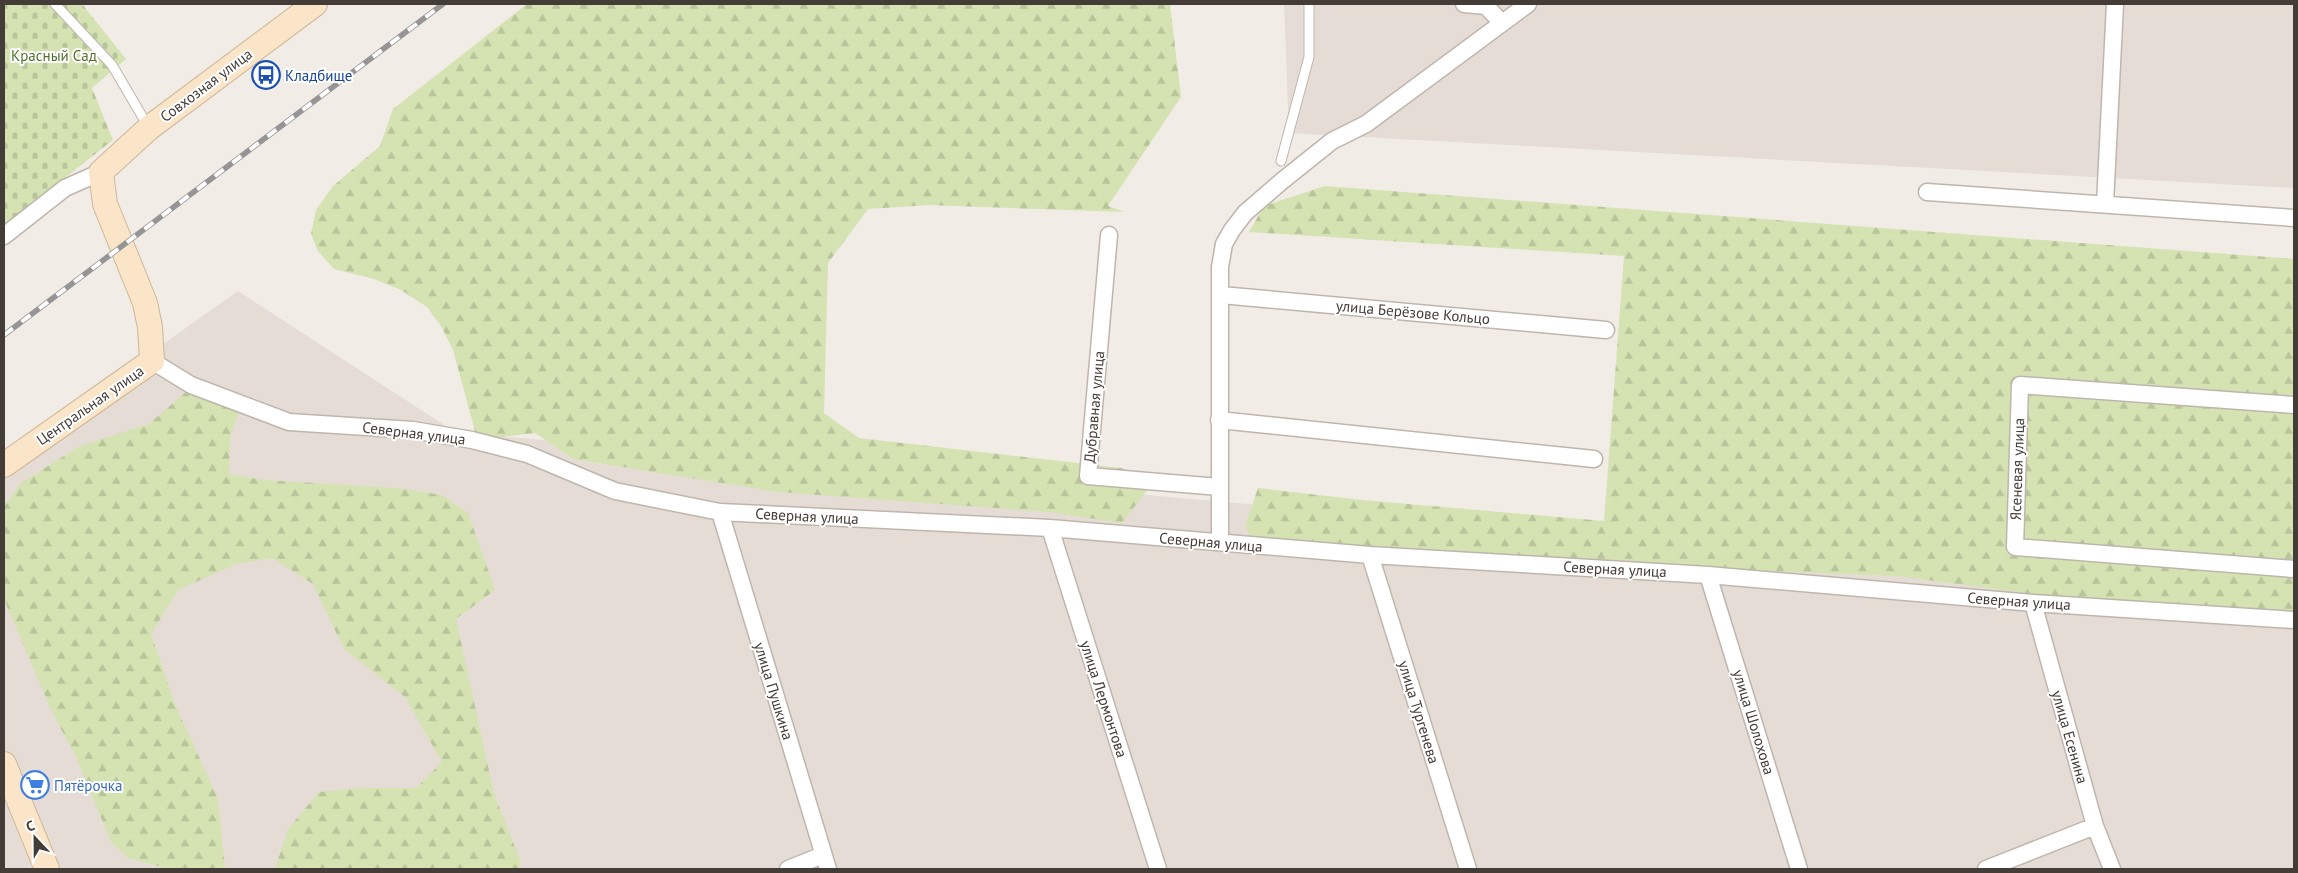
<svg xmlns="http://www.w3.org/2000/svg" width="2298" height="873" viewBox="0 0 2298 873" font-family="'PT Sans',sans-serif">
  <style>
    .residential { fill: #e5ddd5 }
    .forest { fill: url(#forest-firs) }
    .cemetery { fill: url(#cemetery-stones) }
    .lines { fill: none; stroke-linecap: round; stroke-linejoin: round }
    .lane-casing { stroke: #bfb5ac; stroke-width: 11 }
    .street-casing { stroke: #bfb5ac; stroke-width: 19 }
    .secondary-casing { stroke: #ceb799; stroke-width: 26 }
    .lane { stroke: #fff; stroke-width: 9 }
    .street { stroke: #fff; stroke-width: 16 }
    .secondary { stroke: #fae5c8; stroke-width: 24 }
    .rail-casing { stroke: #959595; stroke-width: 5.5 }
    .rail { stroke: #fff; stroke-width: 4; stroke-dasharray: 11; stroke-linecap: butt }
    .labels { text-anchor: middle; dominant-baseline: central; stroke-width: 4; stroke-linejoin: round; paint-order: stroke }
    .park-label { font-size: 15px; fill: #53712e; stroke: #fff }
    .transit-label { font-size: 15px; fill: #164399; stroke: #fff; text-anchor: start }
    .street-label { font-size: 15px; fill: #443c36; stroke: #fff }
    .shop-label { font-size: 15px; fill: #366cbe; stroke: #fff; text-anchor: start }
  </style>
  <defs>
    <pattern id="forest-firs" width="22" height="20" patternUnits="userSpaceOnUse" patternTransform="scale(1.25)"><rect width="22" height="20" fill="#d5e3b2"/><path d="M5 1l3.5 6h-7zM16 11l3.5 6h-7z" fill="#b8c49a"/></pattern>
    <pattern id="cemetery-stones" width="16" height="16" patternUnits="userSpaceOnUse" patternTransform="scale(1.25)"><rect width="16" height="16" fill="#d5e3b2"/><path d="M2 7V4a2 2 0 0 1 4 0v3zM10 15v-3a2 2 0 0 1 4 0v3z" fill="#b8c49a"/></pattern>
  </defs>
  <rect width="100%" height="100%" fill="#f2ece6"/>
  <path class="residential" d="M1284,4H2294V188L1289,133Z
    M238,291L455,432L2294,599V869H4V457Z"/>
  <path class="forest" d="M527,4H1170L1181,97L1108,206L1125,212L928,205L868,209L828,263L824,413L859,438L1121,468L1157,477L1122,523L1048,512L778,492L573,459L535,433L492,438L475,431L453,350L441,326L427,307L401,290L374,279L334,269L318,251L311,234L316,210L333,186L380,146L393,109Z
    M1325,186L2294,259V623L2177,613L1897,576L1370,555L1253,540L1245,527L1258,488L1362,500L1604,521L1624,256L1249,232L1264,206Z
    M186,392L239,411L230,437L229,474L264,480L398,488L441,495L468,513L495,590L456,619L494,794L519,857L521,869H275L288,829L319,792L362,788H416L442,762L405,697L344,649L313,584L272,558L236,564L178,590L151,634L175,704L218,799L225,869H169L128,858L111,842L77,759L50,708L4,599V507L21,483L80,446L149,424Z"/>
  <path class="cemetery" d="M4,4H82L126,59L92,88L113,140L4,226Z"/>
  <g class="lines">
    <defs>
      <path id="lane" d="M55,4L112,65L149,128
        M1281,161L1309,57V4"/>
      <path id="street" d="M1464,4L1486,6L1502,23
        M1927,192L2294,218
        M2105,204L2115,4
        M1109,235L1088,476L1219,487
        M4,236L65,188L101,172
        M1221,295L1606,330
        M152,361L191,385L289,422L413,430L472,440L527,454L615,491L720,512L1050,528L1370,555L1708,575L2033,603L2294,620
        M2294,405L2020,385L2015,547L2294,569
        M1219,420L1594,459
        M720,512L828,869
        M1050,528L1158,869
        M1220,542V267L1224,244L1232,230L1245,213L1282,181L1332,141L1366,124L1528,4
        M1370,555L1468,869
        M1708,575L1799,869
        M2033,603L2095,826L2112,869
        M788,869L823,855
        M1986,869L2095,826"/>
      <path id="secondary" d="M4,465L152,361L150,327L145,303L105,204L101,172L149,128L315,4
        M4,764L47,869"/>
    </defs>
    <use href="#lane" class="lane-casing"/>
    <use href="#street" class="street-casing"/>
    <use href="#secondary" class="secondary-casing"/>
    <use href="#lane" class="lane"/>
    <use href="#street" class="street"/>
    <use href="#secondary" class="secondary"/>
    <defs>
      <path id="rail" d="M4,335L443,4"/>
    </defs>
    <use href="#rail" class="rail-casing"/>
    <use href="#rail" class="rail"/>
  </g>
  <defs>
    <symbol id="bus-ring" viewBox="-11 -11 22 22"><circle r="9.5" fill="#fff" stroke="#1a4fb4" stroke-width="1.5"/><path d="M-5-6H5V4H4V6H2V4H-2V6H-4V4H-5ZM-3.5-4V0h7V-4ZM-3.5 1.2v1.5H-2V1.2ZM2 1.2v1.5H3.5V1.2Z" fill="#1a4fb4"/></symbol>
    <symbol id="supermarket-ring" viewBox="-11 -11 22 22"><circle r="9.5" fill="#fff" stroke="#3f7fe0" stroke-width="1.5"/><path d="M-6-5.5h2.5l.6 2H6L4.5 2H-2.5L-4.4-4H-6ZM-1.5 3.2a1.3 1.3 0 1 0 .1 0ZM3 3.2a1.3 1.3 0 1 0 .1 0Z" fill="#3f7fe0"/></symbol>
  </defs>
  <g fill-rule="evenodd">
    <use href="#bus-ring" x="250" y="59" width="32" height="32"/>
    <use href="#supermarket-ring" x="19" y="769" width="32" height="32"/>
  </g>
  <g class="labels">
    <g class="park-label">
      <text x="54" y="55">Красный Сад</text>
    </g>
    <g class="transit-label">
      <text x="285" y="75">Кладбище</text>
    </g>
    <g class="street-label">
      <text transform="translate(206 85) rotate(-37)">Совхозная улица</text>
      <text transform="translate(1413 312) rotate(5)">улица Берёзове Кольцо</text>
      <text transform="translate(90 405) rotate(-35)">Центральная улица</text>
      <text transform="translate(1094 407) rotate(-85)">Дубравная улица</text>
      <text transform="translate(414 433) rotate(7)">Северная улица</text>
      <text transform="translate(2017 469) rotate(-88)">Ясеневая улица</text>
      <text transform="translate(807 516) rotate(3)">Северная улица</text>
      <text transform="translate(1211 542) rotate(5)">Северная улица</text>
      <text transform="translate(1615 569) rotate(3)">Северная улица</text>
      <text transform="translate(2019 601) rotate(4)">Северная улица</text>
      <text transform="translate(774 691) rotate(73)">улица Пушкина</text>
      <text transform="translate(1104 699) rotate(72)">улица Лермонтова</text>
      <text transform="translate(1419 712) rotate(73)">улица Тургенева</text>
      <text transform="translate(1754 722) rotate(73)">улица Шолохова</text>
      <text transform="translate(2070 737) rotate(74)">улица Есенина</text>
    </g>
    <g class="shop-label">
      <text x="54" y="785">Пятёрочка</text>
    </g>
  </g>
  <rect width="2298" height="873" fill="none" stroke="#443c36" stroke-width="10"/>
  <g transform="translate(35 838) rotate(338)" stroke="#ffffff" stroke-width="4" paint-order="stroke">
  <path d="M0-4L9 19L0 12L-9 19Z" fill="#443c36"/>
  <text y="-8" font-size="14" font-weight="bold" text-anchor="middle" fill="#443c36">С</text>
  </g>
</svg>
